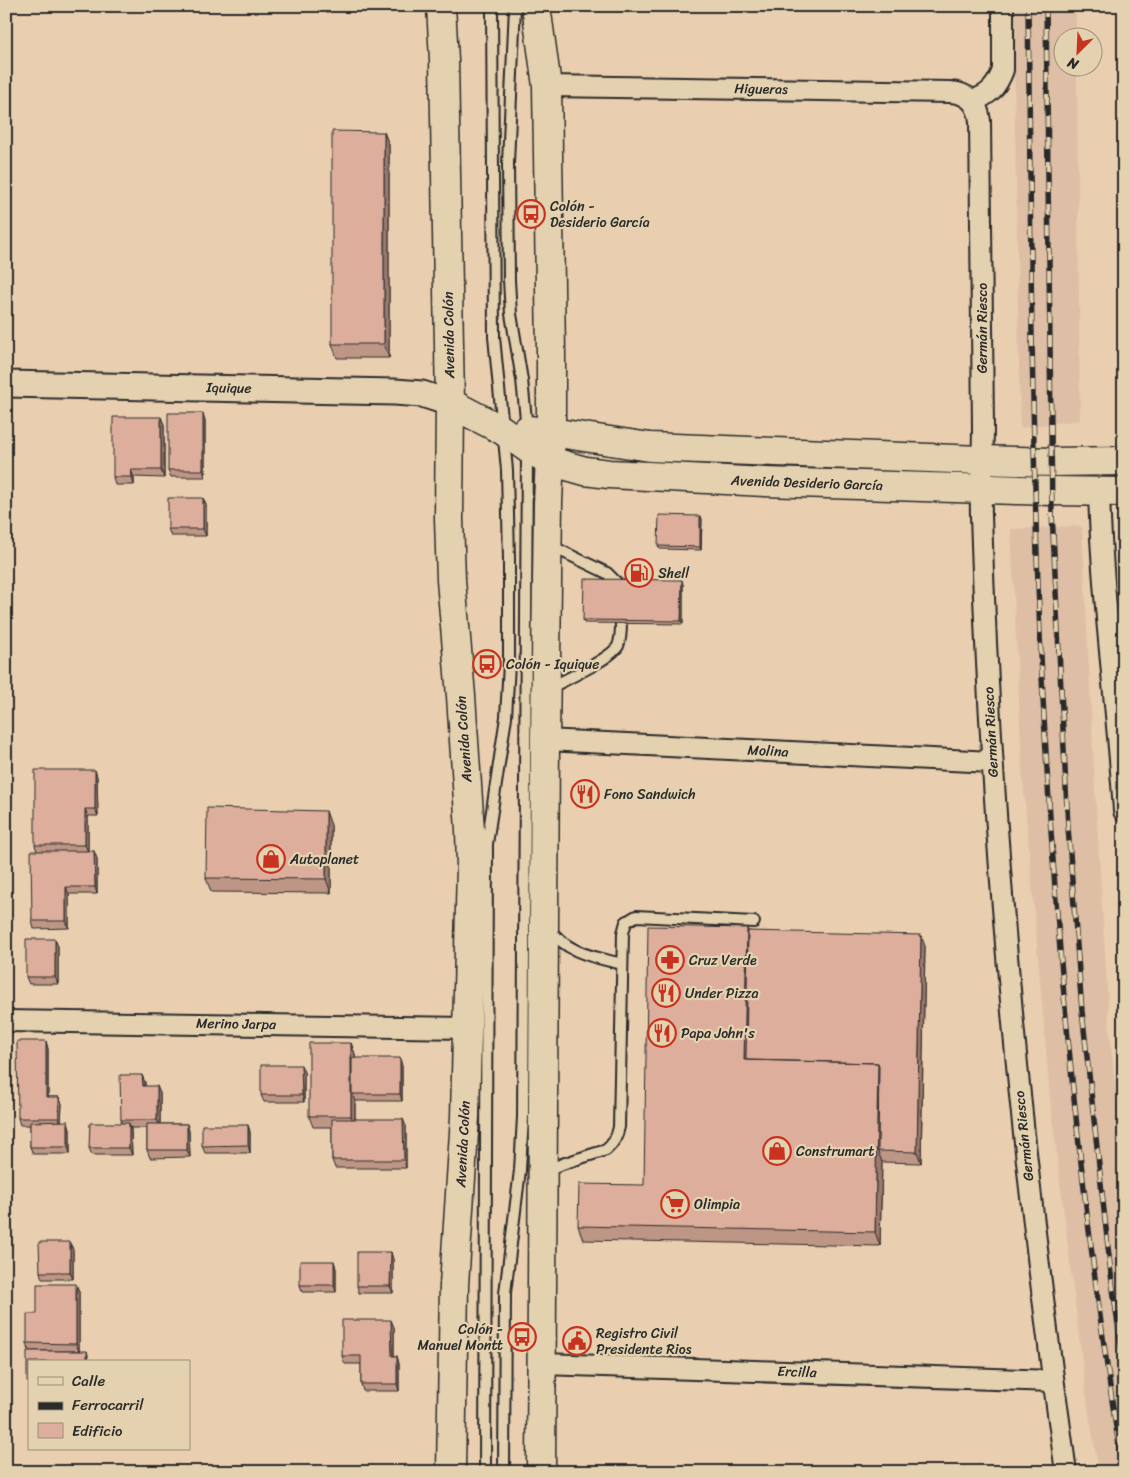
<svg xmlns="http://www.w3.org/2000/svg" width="1130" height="1478" viewBox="0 0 1130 1478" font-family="Sriracha,sans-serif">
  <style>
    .built { fill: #debfa5 }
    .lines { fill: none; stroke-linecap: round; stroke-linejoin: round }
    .service-casing { stroke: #2b2b2b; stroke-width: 14 }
    .minor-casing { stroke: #2b2b2b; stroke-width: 24 }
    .tertiary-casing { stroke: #2b2b2b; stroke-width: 29 }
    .secondary-casing { stroke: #2b2b2b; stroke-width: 31 }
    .primary-casing { stroke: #2b2b2b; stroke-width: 31 }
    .service { stroke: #e4d1af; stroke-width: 10 }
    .minor { stroke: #e4d1af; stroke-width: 20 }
    .tertiary { stroke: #e4d1af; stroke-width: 25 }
    .secondary { stroke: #e4d1af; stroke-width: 28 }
    .primary { stroke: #e4d1af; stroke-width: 28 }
    .rail-casing { stroke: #2b2b2b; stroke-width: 5.5 }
    .rail { stroke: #e4d1af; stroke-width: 4; stroke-dasharray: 11; stroke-linecap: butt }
    .wall { fill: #be9686; stroke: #2b2b2b }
    .shaded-wall { fill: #9b7a6d; stroke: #2b2b2b }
    .building { fill: #ddae9c; stroke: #2b2b2b }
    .labels { text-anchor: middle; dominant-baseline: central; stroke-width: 4.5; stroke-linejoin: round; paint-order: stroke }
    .street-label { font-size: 14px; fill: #2b2b2b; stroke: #e4d1af }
    .poi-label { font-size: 14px; fill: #2b2b2b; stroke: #e4d1af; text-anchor: start }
  </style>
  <rect width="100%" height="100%" fill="#e9cfb0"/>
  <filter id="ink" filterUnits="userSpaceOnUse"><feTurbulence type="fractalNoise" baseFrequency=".02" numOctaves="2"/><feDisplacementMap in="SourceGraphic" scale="10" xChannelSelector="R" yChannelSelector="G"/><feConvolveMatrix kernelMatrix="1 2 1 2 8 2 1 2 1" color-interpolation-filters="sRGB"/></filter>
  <g filter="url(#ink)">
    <path class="built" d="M1013,6H1076V37L1062,38V68H1077L1080,420L1020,428Z
      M1082,526L1095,789L1110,1036L1124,1164V1472H1099L1087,1402L1050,1099L1022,767L1011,529Z"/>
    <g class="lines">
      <defs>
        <path id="service" d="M515,6L508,163L509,280L511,314L522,380L527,429
          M549,545L607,573L617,583
          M548,689C564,680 611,659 618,646C621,639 621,631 621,623
          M549,928C566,953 594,957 622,964
          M545,1172L562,1164L606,1150C614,1143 617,1137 619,1127L623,933L626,922L636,916L754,922
          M485,1472L487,844L506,717L509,664V559L507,470L494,337L492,6
          M504,1472L505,1293L520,1170L523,1117L527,451"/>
        <path id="minor" d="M547,86L950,92C968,93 978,103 980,121C981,223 982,325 983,428C983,457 980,486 981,516C991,836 1021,1155 1066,1472
          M973,100C989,96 997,86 1003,70V6
          M1099,492C1102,598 1117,705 1124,811
          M545,740L992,762
          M6,1021L467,1028
          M542,1364L1053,1381"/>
        <path id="tertiary" d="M6,384L395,392L422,394L450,403"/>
        <path id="secondary" d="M450,403L502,430L527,448L550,461L585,471L609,474L765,482L1052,491L1124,492
          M527,430L551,432L650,447L981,460L1052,462L1124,461"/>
        <path id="primary" d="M441,6L444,60L450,403L449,519L451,580L461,696L470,830L471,866L465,1117L454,1285L451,1472
          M536,6L547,86L551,353V432L548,503L545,740L541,1472"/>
      </defs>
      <use href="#service" class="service-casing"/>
      <use href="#minor" class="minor-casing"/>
      <use href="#tertiary" class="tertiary-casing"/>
      <use href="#secondary" class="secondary-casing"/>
      <use href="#primary" class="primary-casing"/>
      <use href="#service" class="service"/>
      <use href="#minor" class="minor"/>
      <use href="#tertiary" class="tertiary"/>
      <use href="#secondary" class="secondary"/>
      <use href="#primary" class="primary"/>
      <defs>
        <path id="rail" d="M1028,6C1031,215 1031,425 1040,634C1052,914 1079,1195 1123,1472
          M1046,6L1052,513L1068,827L1082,1011L1111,1274L1124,1368"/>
      </defs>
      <use href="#rail" class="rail-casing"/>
      <use href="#rail" class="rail"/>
    </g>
    <path class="wall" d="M384,132L389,145V358H337L332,344Z
      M205,420V477H171L168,470Z
      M164,424V478L134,477V485H115L113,477Z
      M203,498L206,505V536H171L168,529Z
      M700,516L702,519L701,550L660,549L658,546Z
      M683,584V624L584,623L583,620Z
      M95,770L97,777L98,816H88V851H94L97,859V894H69V928L34,929L32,921L37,851L35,845Z
      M331,825V893L211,892L206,878Z
      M748,931L925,946L921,1163L882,1162L880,1246L583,1240L578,1226L644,1185Z
      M58,946V984H29L26,977Z
      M46,1041L48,1049V1097H59L62,1104L61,1121L70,1129V1154H33L30,1147V1125H20L18,1118Z
      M351,1043L355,1054V1058L402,1066V1101H355V1119L406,1126V1168H335L332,1160V1127H313L309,1116Z
      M304,1072V1102H264L261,1095Z
      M145,1082V1086L160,1093V1124H187L189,1131L190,1157L150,1158L147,1150V1128H131V1130L132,1155H92L89,1148L122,1123L121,1120Z
      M248,1125L250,1132V1153H205L202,1146Z
      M70,1242L73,1250V1279H42L40,1272Z
      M393,1259V1293H359L357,1286Z
      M334,1261L336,1269V1292H302L300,1285Z
      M76,1284L79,1292V1351H29L27,1343L37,1314Z
      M394,1327V1356H397L399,1364V1391H363L361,1384V1364H345L342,1356Z"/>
    <path class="shaded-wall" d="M384,132L389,145V358L384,344Z
      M203,413L205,420V477L203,470Z
      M161,417L164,424V478L161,470Z
      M131,470L134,477V485L132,477Z
      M203,498L206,505V536L203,529Z
      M700,516L702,519L701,550L700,547Z
      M682,580L683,584V624L681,621Z
      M95,770L97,777L98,816L95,809Z
      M85,809L88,816V852L85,845Z
      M326,811L331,825V893L326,879Z
      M94,851L97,859V894L95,887Z
      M66,887L69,894V928L66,921Z
      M747,928L752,942L750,1064L744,1060Z
      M921,935L925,946L921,1163L917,1152Z
      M55,939L58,946V984L55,977Z
      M46,1041L48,1049V1104L46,1097Z
      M351,1043L355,1054V1094H352L355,1101V1126L351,1116Z
      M400,1058L402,1066V1101L400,1094Z
      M878,1063L883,1077L878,1151L882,1162L880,1246L875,1232Z
      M301,1065L304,1072V1102L302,1095Z
      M142,1075L145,1082V1093L143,1086Z
      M157,1086L160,1093V1128L157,1120Z
      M59,1097L62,1104L61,1125L59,1118Z
      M403,1119L406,1126V1168L404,1160Z
      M68,1121L70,1129V1154L68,1147Z
      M129,1123L131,1130L132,1155L129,1148Z
      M187,1124L189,1131L190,1157L187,1150Z
      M248,1125L250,1132V1153L248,1145Z
      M70,1242L73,1250V1279L70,1272Z
      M391,1252L393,1259V1293L390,1286Z
      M334,1261L336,1269V1292L334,1285Z
      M76,1284L79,1292V1351L76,1344Z
      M391,1320L394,1327V1364L392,1356Z
      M87,1351L89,1359V1362H87Z
      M397,1356L399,1364V1391L397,1384Z"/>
    <path class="building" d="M332,131L384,132V344H332Z
      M168,413H203V470H168Z
      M113,417H161V470H131L132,477H113Z
      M168,498H203V529H168Z
      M659,515L700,516V547L658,546Z
      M584,579L682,580L681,621L583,620Z
      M35,770H95V809H85V845H35Z
      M207,808L326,811V879L206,878Z
      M31,851H94L95,887H66V921H32Z
      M648,926L747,928L744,1060L878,1063L875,1232L578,1226L579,1184L644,1185Z
      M748,931L921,935L917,1152L878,1151L879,1066L878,1063L746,1060Z
      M26,939H55V977H26Z
      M17,1041H46V1097H59V1118H18Z
      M309,1043H351V1116H309Z
      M352,1058H400V1094H352Z
      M261,1065H301L302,1095H261Z
      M120,1075H142L143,1086H157V1120H121Z
      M332,1119H403L404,1160H332Z
      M68,1121V1147H30V1122Z
      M90,1123H129V1148H89Z
      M147,1124H187V1150H147Z
      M202,1125H248V1145L202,1146Z
      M39,1242H70V1272H40Z
      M357,1252H391L390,1286H357Z
      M300,1261H334V1285H300Z
      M37,1284H76V1344L27,1343V1314H37Z
      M342,1320H391L392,1356H397V1384H361V1356H342Z
      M27,1351H87V1362H29V1382H27Z"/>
  </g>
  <defs>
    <symbol id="bus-ring" viewBox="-11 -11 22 22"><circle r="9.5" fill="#e4d1af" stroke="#c8321e" stroke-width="1.5"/><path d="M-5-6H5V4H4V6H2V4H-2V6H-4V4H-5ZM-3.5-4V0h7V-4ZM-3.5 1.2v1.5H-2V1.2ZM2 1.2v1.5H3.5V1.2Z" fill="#c8321e"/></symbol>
    <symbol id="fuel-ring" viewBox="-11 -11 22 22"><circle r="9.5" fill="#e4d1af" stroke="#c8321e" stroke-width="1.5"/><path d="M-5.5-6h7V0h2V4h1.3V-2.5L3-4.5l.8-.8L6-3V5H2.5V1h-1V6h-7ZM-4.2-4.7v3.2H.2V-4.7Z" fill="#c8321e"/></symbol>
    <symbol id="restaurant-ring" viewBox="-11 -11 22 22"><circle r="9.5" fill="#e4d1af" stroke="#c8321e" stroke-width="1.5"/><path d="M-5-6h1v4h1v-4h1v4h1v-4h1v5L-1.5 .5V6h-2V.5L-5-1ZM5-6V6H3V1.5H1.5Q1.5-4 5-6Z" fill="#c8321e"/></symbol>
    <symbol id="shop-ring" viewBox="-11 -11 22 22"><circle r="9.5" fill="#e4d1af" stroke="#c8321e" stroke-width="1.5"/><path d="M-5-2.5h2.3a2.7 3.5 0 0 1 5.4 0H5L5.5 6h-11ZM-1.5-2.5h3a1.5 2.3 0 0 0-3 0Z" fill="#c8321e"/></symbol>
    <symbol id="pharmacy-ring" viewBox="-11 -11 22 22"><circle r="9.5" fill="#e4d1af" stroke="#c8321e" stroke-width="1.5"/><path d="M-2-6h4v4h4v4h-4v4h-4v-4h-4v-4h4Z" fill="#c8321e"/></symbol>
    <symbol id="supermarket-ring" viewBox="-11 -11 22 22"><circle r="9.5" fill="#e4d1af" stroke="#c8321e" stroke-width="1.5"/><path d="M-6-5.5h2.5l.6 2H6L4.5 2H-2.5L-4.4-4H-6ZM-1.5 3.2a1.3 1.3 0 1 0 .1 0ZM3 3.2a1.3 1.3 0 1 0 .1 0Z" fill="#c8321e"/></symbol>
    <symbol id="civic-ring" viewBox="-11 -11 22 22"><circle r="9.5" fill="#e4d1af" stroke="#c8321e" stroke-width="1.5"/><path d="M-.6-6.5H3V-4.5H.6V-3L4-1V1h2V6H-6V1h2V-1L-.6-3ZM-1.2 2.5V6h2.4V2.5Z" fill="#c8321e"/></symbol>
  </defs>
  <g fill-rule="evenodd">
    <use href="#bus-ring" x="515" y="198" width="32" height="32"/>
    <use href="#fuel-ring" x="623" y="557" width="32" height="32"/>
    <use href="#bus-ring" x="471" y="648" width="32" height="32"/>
    <use href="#restaurant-ring" x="569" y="778" width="32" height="32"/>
    <use href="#shop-ring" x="255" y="843" width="32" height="32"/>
    <use href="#pharmacy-ring" x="654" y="944" width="32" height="32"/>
    <use href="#restaurant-ring" x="650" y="977" width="32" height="32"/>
    <use href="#restaurant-ring" x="646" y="1017" width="32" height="32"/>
    <use href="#shop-ring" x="761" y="1135" width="32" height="32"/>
    <use href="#supermarket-ring" x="659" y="1188" width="32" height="32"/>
    <use href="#bus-ring" x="506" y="1321" width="32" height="32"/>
    <use href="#civic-ring" x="561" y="1325" width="32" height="32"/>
  </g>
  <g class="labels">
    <g class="street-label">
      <text transform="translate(761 89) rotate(1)">Higueras</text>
      <text transform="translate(982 328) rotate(-90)">Germán Riesco</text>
      <text transform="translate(449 335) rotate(-91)">Avenida Colón</text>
      <text transform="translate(229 388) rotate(1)">Iquique</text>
      <text transform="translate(807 483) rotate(2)">Avenida Desiderio García</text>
      <text transform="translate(991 732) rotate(-93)">Germán Riesco</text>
      <text transform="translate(464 739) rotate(-94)">Avenida Colón</text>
      <text transform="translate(768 751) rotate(3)">Molina</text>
      <text transform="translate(236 1024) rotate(1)">Merino Jarpa</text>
      <text transform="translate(1024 1136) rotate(-96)">Germán Riesco</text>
      <text transform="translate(463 1144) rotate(-87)">Avenida Colón</text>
      <text transform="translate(797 1372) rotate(2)">Ercilla</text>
    </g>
    <g class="poi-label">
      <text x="550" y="206">Colón -<tspan x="550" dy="16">Desiderio García</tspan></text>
      <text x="658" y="573">Shell</text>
      <text x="506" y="664">Colón - Iquique</text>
      <text x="604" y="794">Fono Sandwich</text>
      <text x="290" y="859">Autoplanet</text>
      <text x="689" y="960">Cruz Verde</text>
      <text x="685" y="993">Under Pizza</text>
      <text x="681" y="1033">Papa John's</text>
      <text x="796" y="1151">Construmart</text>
      <text x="694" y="1204">Olimpia</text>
      <text x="503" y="1329" text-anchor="end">Colón -<tspan x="503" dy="16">Manuel Montt</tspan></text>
      <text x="596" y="1333">Registro Civil<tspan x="596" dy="16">Presidente Rios</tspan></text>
    </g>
  </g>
  <rect width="1130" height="1478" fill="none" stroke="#e4d1af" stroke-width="25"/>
  <rect x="12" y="12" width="1105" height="1453" fill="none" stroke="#2b2b2b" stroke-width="2" filter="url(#ink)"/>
  <rect x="28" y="1360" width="162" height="90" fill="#e4d1af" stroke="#9a8f7a"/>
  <rect x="38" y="1377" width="25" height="8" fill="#e4d1af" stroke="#9a8f7a"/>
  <text x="72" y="1386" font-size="15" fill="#2b2b2b">Calle</text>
  <rect x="38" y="1402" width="25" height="8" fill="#2b2b2b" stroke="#9a8f7a"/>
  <text x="72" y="1410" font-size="15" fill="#2b2b2b">Ferrocarril</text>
  <rect x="38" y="1423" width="25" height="15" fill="#ddae9c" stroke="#9a8f7a"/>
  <text x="72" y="1436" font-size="15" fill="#2b2b2b">Edificio</text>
  <g transform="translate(1078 52) rotate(204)"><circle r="24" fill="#e4d1af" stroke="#9a8f7a"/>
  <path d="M0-4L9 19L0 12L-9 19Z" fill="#c8321e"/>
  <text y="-8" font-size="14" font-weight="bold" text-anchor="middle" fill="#2b2b2b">N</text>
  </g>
</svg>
